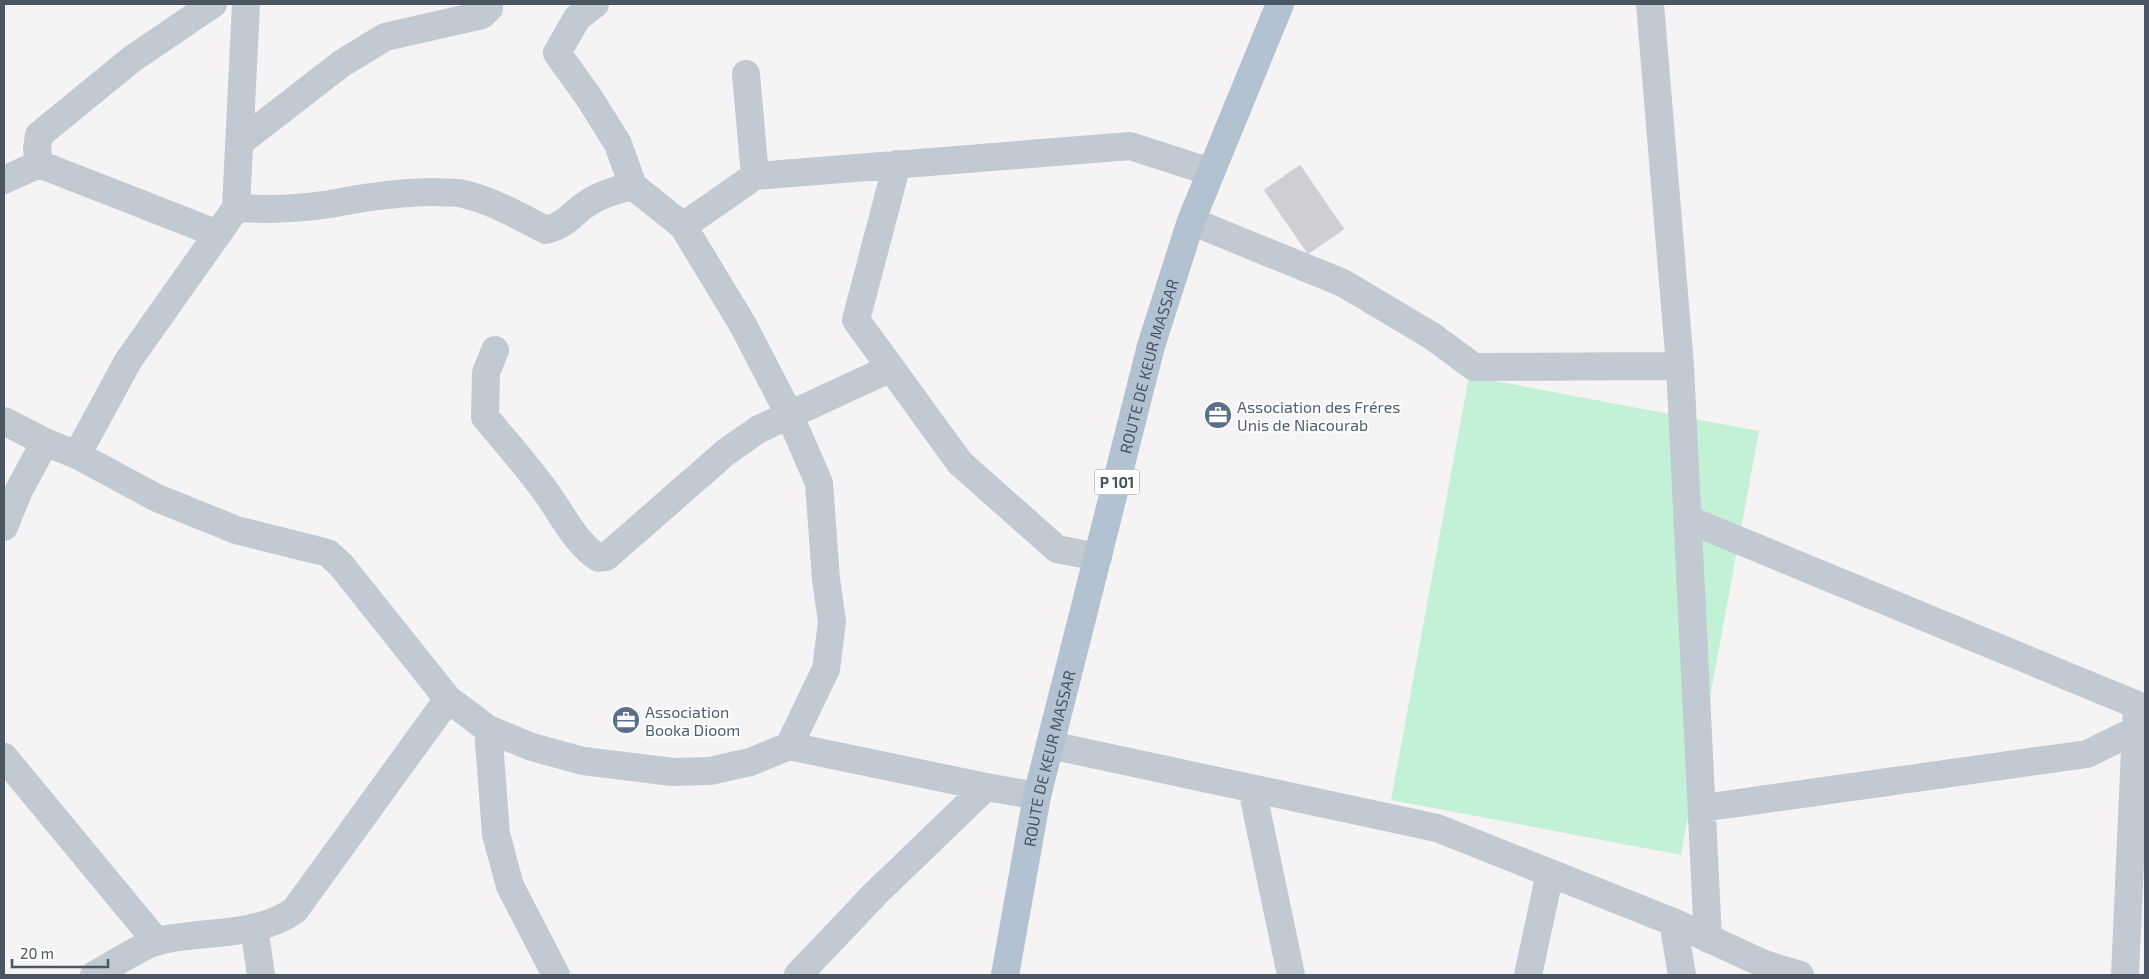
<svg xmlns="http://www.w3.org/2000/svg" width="2149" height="979" viewBox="0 0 2149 979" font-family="'Exo 2',sans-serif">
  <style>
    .green { fill: #c3f1d5 }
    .building { fill: #cdcfd5; stroke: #d7d9de }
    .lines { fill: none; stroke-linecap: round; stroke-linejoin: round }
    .minor { stroke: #c1cad2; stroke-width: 28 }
    .major { stroke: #b3c2d1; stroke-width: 28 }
    .labels { text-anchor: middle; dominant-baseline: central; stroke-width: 4; stroke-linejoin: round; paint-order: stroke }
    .shield { fill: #fff; stroke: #808990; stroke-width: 1 }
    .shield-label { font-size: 15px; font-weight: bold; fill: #4a5661 }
    .street-label { font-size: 16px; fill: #4a5661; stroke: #fff }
    .service-label { font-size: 16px; fill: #4e5e75; stroke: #fff; text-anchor: start }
  </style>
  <rect width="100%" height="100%" fill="#f5f3f3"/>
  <path class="green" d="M1469,376L1759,431L1681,855L1391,800Z"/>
  <path class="building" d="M1300,165L1344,229L1308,254L1264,190Z"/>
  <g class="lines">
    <path class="minor" d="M595,4L577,18L557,53L590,99L618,144L633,186L683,226L743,325L789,414L819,483L826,579L832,622L826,669L789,746
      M1650,4L1680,366L1708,939
      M746,74L755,176
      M239,143L341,64L385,37L482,15L489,8L488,4
      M39,164L37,149L39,135L132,59L213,4
      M897,164L856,320L960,463L1057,549L1098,557
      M4,180L39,164L218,234
      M236,208C267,210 299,209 330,204C366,197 400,192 436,192C443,193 452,192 459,193C489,199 519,216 546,230C565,225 570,216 585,205C600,194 617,190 633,186
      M1191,221L1343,283L1432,336L1474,367L1680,366
      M683,226L755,176L1130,146L1211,172
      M495,350L486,373L485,417C506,442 527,466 546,492C562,514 576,544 599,558L606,557L726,452L759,429L891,368
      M4,421L45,442L77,455L157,498L236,530L328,553L341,565L448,699L488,729L532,747L583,761L673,772L710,771L750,762L789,746L986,787L1037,796
      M77,455L128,361L236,208L246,4
      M1687,519L2137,705L2125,975
      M4,527L19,490L45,442
      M488,729L496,834L510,886L556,975
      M1050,745L1437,828L1673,922L1764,964L1800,975
      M4,757L157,942
      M1252,789L1291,975
      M1702,808L2087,754L2136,730
      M1673,922L1682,975
      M254,927L261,975
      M94,975C110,967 142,945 158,941C202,930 257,938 295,910L448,699
      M798,975L876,893L986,787
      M1528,975L1550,873"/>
    <path class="major" id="s1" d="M1005,975L1037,796L1151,346L1191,221L1280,4"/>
  </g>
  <defs>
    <symbol id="office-disc" viewBox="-11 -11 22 22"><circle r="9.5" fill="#5c6f8a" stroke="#fff"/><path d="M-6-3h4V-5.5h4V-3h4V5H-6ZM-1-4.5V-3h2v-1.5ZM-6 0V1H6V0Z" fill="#fff"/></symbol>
  </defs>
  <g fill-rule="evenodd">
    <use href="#office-disc" x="1202" y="399" width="32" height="32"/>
    <use href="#office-disc" x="610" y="704" width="32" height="32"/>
  </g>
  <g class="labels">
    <rect class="shield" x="1094.5" y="469.5" width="45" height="25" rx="4"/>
    <g class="shield-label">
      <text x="1117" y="482">P 101</text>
    </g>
    <g class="street-label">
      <text stroke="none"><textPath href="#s1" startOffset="626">ROUTE DE KEUR MASSAR</textPath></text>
      <text stroke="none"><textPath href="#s1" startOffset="221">ROUTE DE KEUR MASSAR</textPath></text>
    </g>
    <g class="service-label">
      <text x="1237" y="406">Association des Fréres<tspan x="1237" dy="18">Unis de Niacourab</tspan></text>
      <text x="645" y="711">Association<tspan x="645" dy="18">Booka Dioom</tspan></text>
    </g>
  </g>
  <rect width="2149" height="979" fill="none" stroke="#4a5661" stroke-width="10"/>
  <path d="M12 959v8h96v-8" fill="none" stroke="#4a5661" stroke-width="2.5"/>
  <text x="20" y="959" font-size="15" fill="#4a5661" stroke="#ffffff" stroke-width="4" paint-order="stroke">20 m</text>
</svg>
